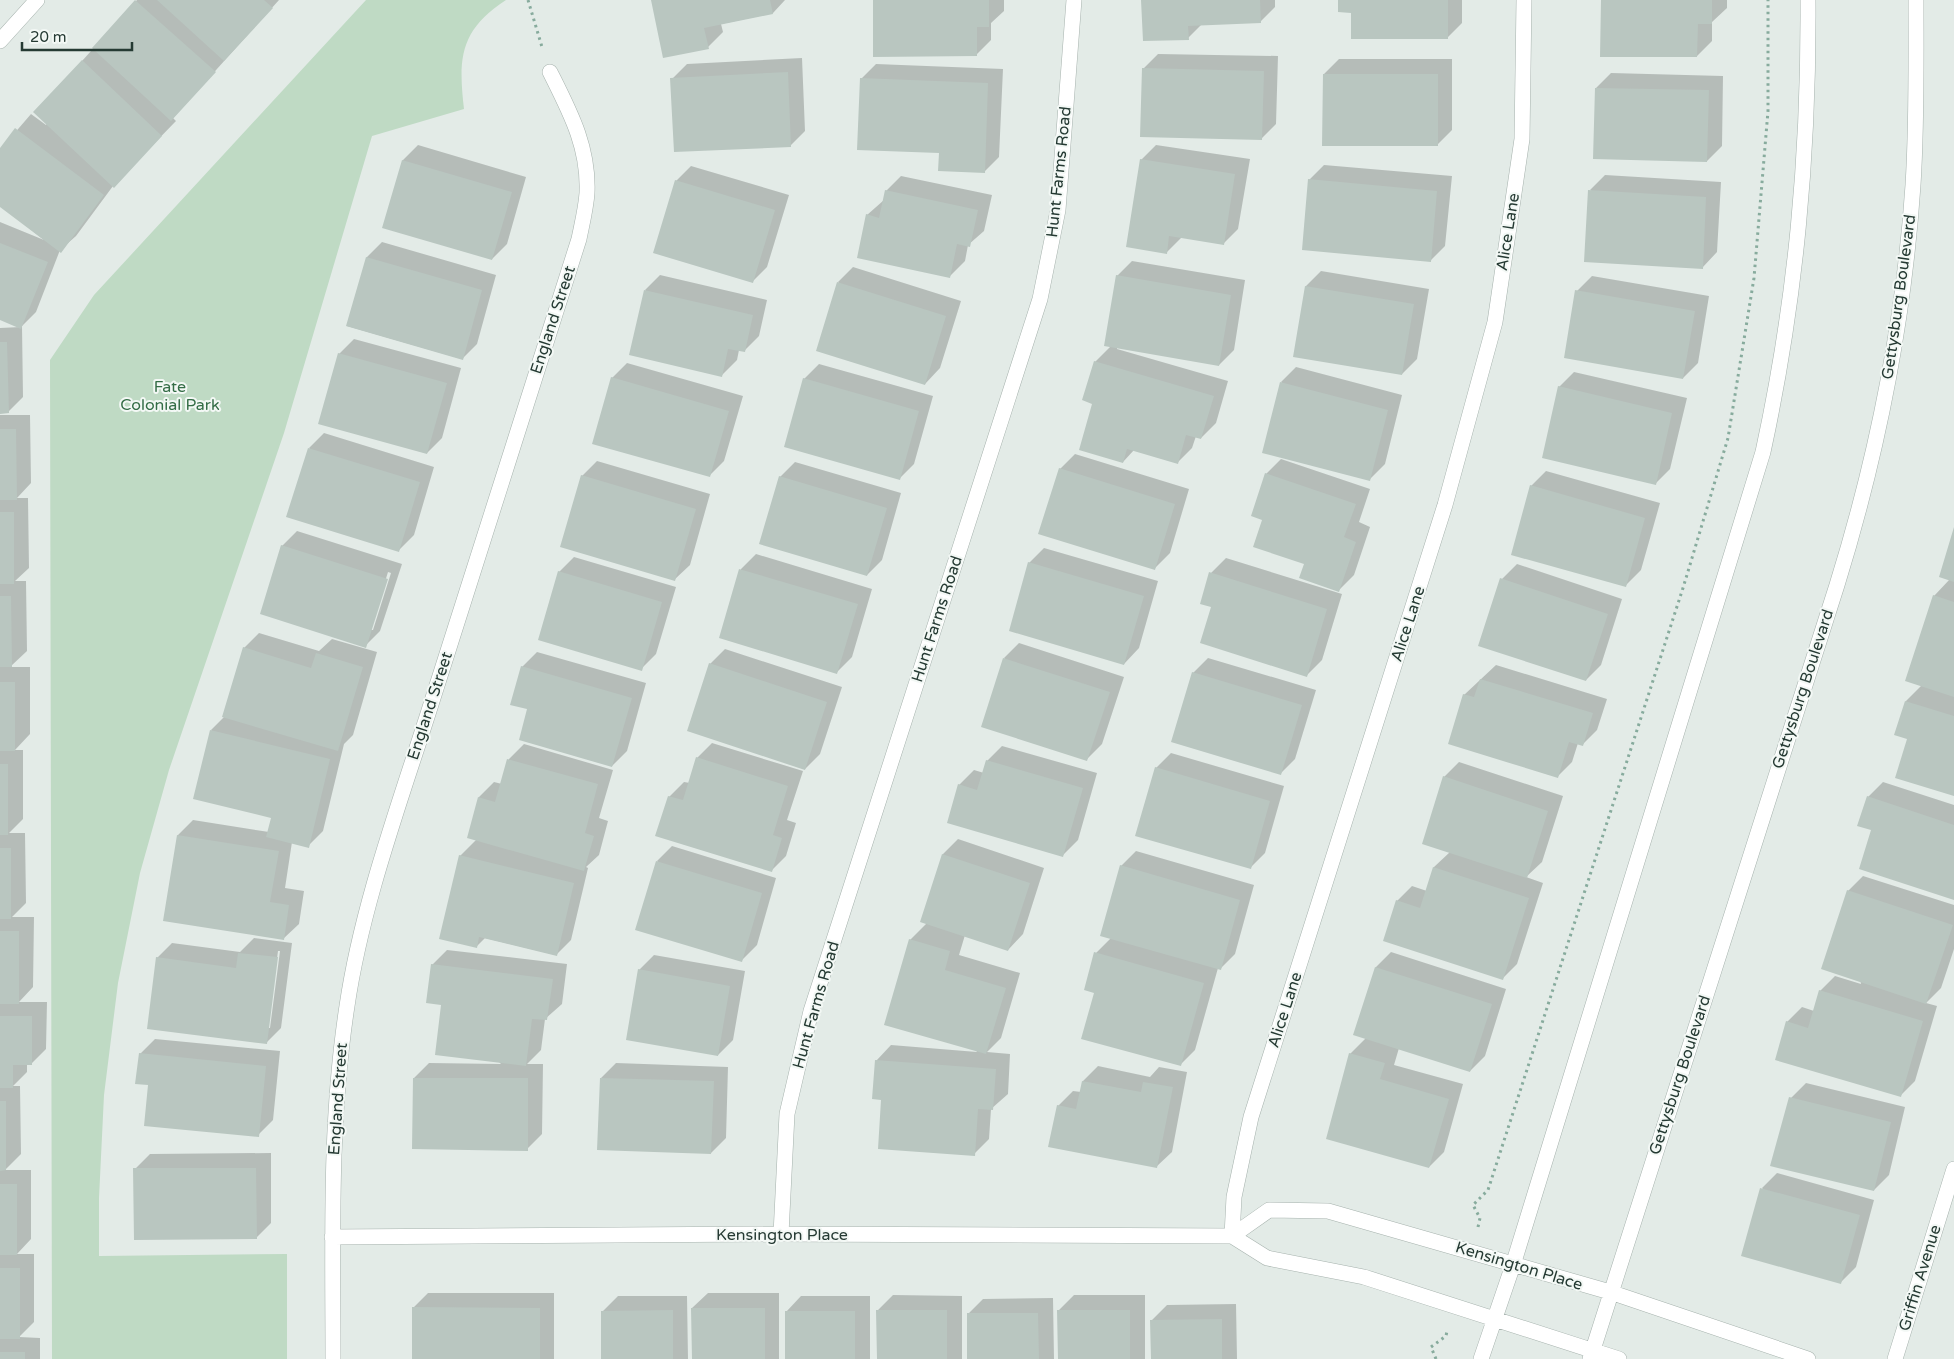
<svg xmlns="http://www.w3.org/2000/svg" width="1954" height="1359" viewBox="0 0 1954 1359" font-family="'Varela Round',sans-serif">
  <style>
    .green { fill: #bfdac4 }
    .shadow { fill: #0003; fill-rule: evenodd }
    .building { fill: #b9c6c0 }
    .lines { fill: none; stroke-linecap: round; stroke-linejoin: round }
    .minor-casing { stroke: #a6b2ad; stroke-width: 16 }
    .path { stroke: #87ab9d; stroke-width: 3; stroke-dasharray: 2.5 4; stroke-linecap: butt }
    .minor { stroke: #fff; stroke-width: 15 }
    .labels { text-anchor: middle; dominant-baseline: central; stroke-width: 4; stroke-linejoin: round; paint-order: stroke }
    .street-label { font-size: 16px; fill: #253a33; stroke: #f3f8f5 }
    .park-label { font-size: 16px; fill: #346d46; stroke: #f3f8f5 }
  </style>
  <rect width="100%" height="100%" fill="#e3ebe7"/>
  <path class="green" d="M366,0H506C460,30 458,58 464,109L372,136L284,433L169,770L140,873L118,983L104,1095L99,1198V1256L287,1254V1359H52L50,360L94,295Z"/>
  <path class="shadow" d="M137,0H279L173,118L176,121L113,186L76,236L60,250L36,312L22,326L23,397L8,412H0V415H30L31,483L17,498H28L29,568L15,581H26L27,651L10,667H30V734L15,750H23V819L9,833H25L26,903L12,917H34L33,987L19,1002H47L46,1049L31,1064H27V1072L13,1086H20L21,1154L5,1170H31V1239L17,1254H34V1322L19,1337L40,1338V1359H0V328L21,327L0,319V222L44,240L0,205V150L31,114L46,125L82,61Z
    M652,0H785L773,13L721,24L723,32L708,47Z
    M875,0H1004V11L991,23V40L976,55Z
    M1143,0H1275V7L1260,22L1202,24L1188,38Z
    M1339,0H1462V23L1447,38L1352,11Z
    M1602,0H1727V8L1712,22V41L1697,56Z
    M1158,54L1278,56L1276,124L1261,139L1143,69Z
    M802,58L805,131L790,146L672,79L687,64Z
    M1339,59H1452V130L1437,145L1324,74Z
    M876,64L1003,69L999,157L984,172L940,152L861,79Z
    M1611,73L1723,76L1722,146L1707,161L1596,88Z
    M418,145L526,177L507,244L492,259L384,227L403,160Z
    M1156,145L1250,159L1238,229L1223,244L1182,237L1166,253L1141,160Z
    M1324,165L1452,176L1445,246L1430,261L1309,180Z
    M691,166L789,195L767,267L752,282L676,181Z
    M1605,175L1721,182L1717,252L1702,268L1590,190Z
    M901,176L992,195L984,231L968,245L965,261L950,276L867,215L884,200L886,191Z
    M382,242L496,275L477,344L462,359L347,326L367,257Z
    M1132,261L1245,280L1234,350L1219,365L1117,347V349L1228,381L1216,423L1201,438L1196,436L1192,448L1177,463L1134,450L1123,462L1094,403L1095,362L1111,346L1117,276Z
    M853,267L961,301L940,368L925,384L838,282Z
    M1321,271L1429,289L1417,359L1402,374L1295,356L1306,286Z
    M660,275L767,300L759,336L744,351L739,350L737,360L722,375L645,290Z
    M1592,276L1709,296L1698,363L1683,378L1577,291Z
    M354,339L461,368L442,438L427,453L339,354Z
    M627,363L743,396L724,461L709,476L612,378Z
    M819,364L933,396L914,464L899,479L804,379Z
    M1296,367L1402,395L1385,464L1370,479L1281,382Z
    M1574,372L1687,398L1670,469L1655,484L1559,387Z
    M324,433L434,467L414,535L399,550L309,448Z
    M1075,454L1189,489L1170,553L1155,568L1060,469Z
    M1281,459L1370,489L1359,522L1370,527L1354,575L1339,590L1306,564L1264,519L1266,474Z
    M597,461L710,494L690,565L674,580L582,476Z
    M795,462L901,493L882,560L867,575L780,477Z
    M1546,471L1660,503L1641,570L1626,585L1531,486Z
    M1954,529V795L1908,739L1906,701L1922,685L1934,596L1950,579Z
    M297,531L402,564L380,631L365,646L282,546ZM388,572L391,573L373,630H370Z
    M1044,548L1158,581L1139,648L1124,664L1029,563Z
    M756,554L872,589L852,657L837,672L721,637L741,569Z
    M574,557L676,587L656,654L641,669L559,572Z
    M1226,558L1342,594L1322,660L1307,675L1213,606L1211,573Z
    M1517,564L1622,599L1601,665L1586,680L1502,579Z
    M259,633L319,651L332,639L377,652L353,735L344,744L323,831L308,846L292,842L285,888L304,891L299,924L283,939L165,920L178,835L193,820L269,832L272,817L211,730L225,716L244,648Z
    M1019,643L1124,677L1102,744L1087,759L1004,658Z
    M725,649L842,687L820,754L805,769L710,664Z
    M537,652L646,683L627,751L612,766L529,708L522,667Z
    M1208,658L1316,690L1295,759L1280,774L1193,673Z
    M1496,665L1607,699L1597,730L1582,745L1578,743L1572,762L1557,777L1464,695Z
    M712,743L803,771L787,820L796,823L786,856L771,871L669,797L684,782L690,783L697,758Z
    M524,744L613,770L599,818L608,821L599,855L586,867L588,868L571,940L556,955L485,938L476,947L460,856L477,839L479,797L494,782L502,784L509,759Z
    M1002,746L1097,773L1078,840L1063,855L959,785L974,770L984,773L987,761Z
    M1171,753L1284,786L1265,853L1250,868L1156,768Z
    M1459,762L1563,796L1542,862L1526,877L1543,883L1517,964L1502,979L1397,901L1412,886L1427,891L1434,867L1450,852L1444,777Z
    M1883,782L1954,805V899L1872,829L1868,797Z
    M958,839L1044,868L1023,934L1008,950L965,935L959,955L1020,973L1001,1038L987,1052L1010,1054L1008,1094L991,1109L989,1139L974,1154L883,1099L876,1061L891,1045L977,1052L910,940L927,923L943,854Z
    M672,846L776,878L757,945L742,960L657,861Z
    M1136,851L1254,885L1235,954L1220,969L1218,968L1195,1050L1180,1065L1095,992L1096,953L1111,938L1121,866Z
    M1863,876L1954,905V949L1941,988L1926,1003L1937,1006L1915,1081L1900,1096L1787,1022L1802,1007L1814,1011L1820,991L1835,976L1861,984L1848,891Z
    M254,938L292,943L281,1028L266,1043L157,958L172,943L240,952ZM278,951H280L270,1028H268Z
    M447,950L567,964L562,1004L545,1019L541,1050L527,1064H543L542,1134L527,1149L414,1078L429,1063L501,1064L442,1004L432,965Z
    M1391,952L1506,989L1485,1056L1470,1071L1399,1048L1394,1065L1463,1084L1444,1152L1429,1167L1350,1054L1366,1038L1355,1034L1376,967Z
    M654,955L745,971L733,1040L718,1055L639,970Z
    M155,1039L280,1051L273,1120L258,1135L140,1054Z
    M616,1063L728,1067L726,1138L711,1153L601,1078Z
    M1098,1066L1150,1077L1159,1067L1187,1072L1172,1152L1156,1167L1058,1106L1073,1091L1081,1092L1083,1081Z
    M1806,1083L1905,1107L1889,1175L1874,1190L1791,1098Z
    M271,1153V1223L256,1238L135,1169L150,1154Z
    M1777,1173L1874,1200L1856,1267L1841,1282L1762,1188Z
    M428,1293H554V1359H413V1308Z
    M708,1293H779V1359H693L692,1308Z
    M893,1295L962,1296V1359H878V1310Z
    M1074,1295H1145V1359H1059V1310Z
    M618,1296H687L688,1359H603V1311Z
    M801,1296H870V1359H786V1312Z
    M1053,1298L1054,1359H968V1314L983,1299Z
    M1236,1304L1237,1359H1152V1320L1167,1305Z"/>
  <path class="building" d="M135,0L216,72L171,121L92,48Z
    M157,0H264L273,8L224,61Z
    M651,0H770L773,14L704,28L709,49L663,58Z
    M873,0H989V27H977V56L873,57Z
    M1141,0H1260L1261,23L1188,26L1189,40L1143,41Z
    M1338,0H1448V39H1351V13L1338,12Z
    M1601,0H1712V24H1698L1697,57H1600Z
    M82,60L162,136L114,188L33,112Z
    M1142,68L1264,71L1262,140L1140,137Z
    M788,72L791,147L674,152L670,78Z
    M1323,74H1438V146H1322Z
    M860,78L988,83L985,173L938,171L939,153L857,150Z
    M1595,88L1709,90L1707,162L1593,159Z
    M15,128L104,195L61,253L0,207V148Z
    M1140,159L1235,174L1224,245L1169,236L1167,254L1126,247Z
    M402,160L512,192L492,260L382,228Z
    M1308,179L1437,191L1431,262L1302,250Z
    M675,180L775,210L753,283L653,253Z
    M885,190L978,210L970,247L957,244L950,278L857,258L866,214L879,218Z
    M1588,190L1706,197L1703,269L1584,262Z
    M0,243L48,262L21,329L0,320Z
    M366,257L482,290L463,360L346,326Z
    M1116,275L1231,295L1219,366L1104,346Z
    M837,282L946,316L925,385L816,351Z
    M1305,286L1414,304L1402,375L1293,357Z
    M644,290L753,315L745,352L728,349L722,377L629,355Z
    M1575,290L1695,311L1683,379L1564,358Z
    M0,342H7L9,413L0,414Z
    M338,353L447,383L427,454L318,424Z
    M1094,361L1214,396L1201,439L1186,435L1178,464L1127,449L1123,463L1079,450L1092,404L1082,400Z
    M611,377L729,411L710,477L592,444Z
    M803,378L919,411L900,480L784,447Z
    M1280,382L1388,410L1370,481L1262,453Z
    M1558,386L1672,413L1656,485L1542,458Z
    M0,429H16L17,500H0Z
    M308,448L420,482L399,552L286,517Z
    M1059,468L1175,504L1155,570L1038,534Z
    M1265,473L1356,504L1344,537L1356,542L1339,592L1299,578L1304,564L1253,547L1262,520L1251,516Z
    M581,475L696,509L675,581L560,547Z
    M779,476L887,508L867,576L759,544Z
    M1530,485L1645,518L1626,587L1511,555Z
    M0,512H14V584H0Z
    M1954,527V582L1939,577Z
    M281,545L388,579L366,648L260,614Z
    M1028,562L1144,596L1124,665L1009,631Z
    M739,569L858,604L837,674L719,638Z
    M558,571L662,602L642,671L538,640Z
    M1209,572L1327,609L1307,677L1200,643L1211,607L1200,604Z
    M1500,578L1608,614L1586,681L1478,646Z
    M1933,595L1954,602V697L1905,681Z
    M0,596H11L12,667H0Z
    M243,647L311,668L316,653L363,667L338,751L222,717Z
    M1003,658L1110,692L1087,761L981,727Z
    M709,663L827,702L805,770L687,731Z
    M521,666L632,698L612,767L519,740L527,709L510,705Z
    M1192,672L1302,705L1281,775L1171,742Z
    M1480,679L1593,713L1583,746L1569,742L1558,778L1448,744L1463,694L1474,697Z
    M0,682H15V751H0Z
    M1905,701L1954,716V796L1895,778L1907,739L1894,735Z
    M210,730L330,759L309,848L266,837L271,818L193,799Z
    M696,757L788,786L773,835L782,838L772,872L655,836L668,796L683,800Z
    M507,759L598,784L585,833L594,836L584,871L467,838L478,797L495,802Z
    M986,760L1083,788L1063,857L947,823L958,784L977,790Z
    M0,764H8V835H0Z
    M1155,767L1270,801L1251,869L1135,836Z
    M1443,776L1548,811L1527,878L1422,844Z
    M1867,796L1954,825V900L1859,869L1871,830L1857,826Z
    M177,835L279,851L270,902L289,905L284,940L163,921Z
    M0,848H11V919H0Z
    M942,854L1030,883L1008,951L920,922Z
    M459,855L574,883L557,956L479,937L477,948L439,939Z
    M656,861L762,893L742,962L635,930Z
    M1120,865L1240,900L1221,970L1100,936Z
    M1433,867L1529,898L1503,980L1383,941L1396,900L1420,908Z
    M1847,890L1953,925L1926,1004L1821,969Z
    M0,931H19V1004H0Z
    M909,939L950,951L945,970L1006,988L986,1054L884,1025Z
    M1094,952L1204,983L1181,1066L1081,1039L1094,993L1084,990Z
    M238,953L278,957L267,1044L147,1029L156,957L236,968Z
    M431,964L553,979L547,1020L532,1019L526,1066L435,1055L441,1005L426,1003Z
    M1375,967L1492,1004L1470,1072L1353,1035Z
    M638,969L730,986L718,1056L626,1040Z
    M1819,990L1923,1021L1901,1097L1775,1060L1786,1021L1808,1028Z
    M0,1016H32V1065H13V1088H0Z
    M139,1053L266,1066L259,1137L144,1126L148,1085L135,1084Z
    M1349,1053L1385,1063L1380,1079L1449,1099L1429,1168L1326,1139Z
    M875,1060L996,1069L993,1110L978,1109L975,1156L878,1149L881,1100L872,1099Z
    M413,1078H528V1151L412,1149Z
    M600,1078L714,1081L711,1154L597,1150Z
    M1082,1081L1141,1092L1143,1082L1173,1087L1157,1168L1048,1147L1057,1105L1076,1109Z
    M1789,1097L1891,1122L1874,1191L1770,1166Z
    M0,1101H6V1170L0,1171Z
    M133,1168H256L257,1239L134,1240Z
    M0,1184H17V1255H0Z
    M1760,1188L1860,1215L1841,1284L1741,1256Z
    M0,1268H20V1339H0Z
    M412,1307L540,1308V1359H412Z
    M691,1308H765V1359H692Z
    M673,1310V1359H601V1311Z
    M876,1310H947V1359H877Z
    M1057,1310H1130V1359H1058Z
    M785,1311H855V1359H785Z
    M967,1313H1038L1039,1359H967Z
    M1222,1319V1359H1151L1150,1320Z
    M0,1352H25V1359H0Z"/>
  <g class="lines">
    <defs>
      <path id="minor" d="M0,41L37,0
        M781,1234L787,1114L811,1011L1040,299L1058,210L1074,0
        M1232,1236L1234,1197L1251,1117L1445,505L1495,322L1522,139L1524,0
        M1232,1236L1269,1210L1328,1211L1610,1292L1808,1359
        M332,1237L781,1234L1232,1236L1267,1258L1364,1277L1619,1359
        M333,1359C333,1241 329,1123 347,1006C362,903 402,797 433,698C482,545 530,392 579,239C582,224 586,208 587,193C589,147 570,112 550,72
        M1481,1359L1513,1265L1763,452C1796,300 1809,155 1808,0
        M1590,1359L1837,585C1877,456 1904,321 1913,185C1917,124 1916,62 1916,0
        M1895,1359L1954,1169"/>
    </defs>
    <use href="#minor" class="minor-casing"/>
    <path class="path" d="M528,0L542,47
      M1478,1227L1480,1218L1473,1205L1488,1190L1683,588L1728,438L1754,278L1768,111V0
      M1436,1359L1431,1347L1446,1336L1447,1331"/>
    <use href="#minor" class="minor"/>
  </g>
  <g class="labels">
    <g class="street-label">
      <text transform="translate(1059 172) rotate(-84)">Hunt Farms Road</text>
      <text transform="translate(1508 232) rotate(-81)">Alice Lane</text>
      <text transform="translate(1899 297) rotate(-82)">Gettysburg Boulevard</text>
      <text transform="translate(553 320) rotate(-72)">England Street</text>
      <text transform="translate(937 619) rotate(-72)">Hunt Farms Road</text>
      <text transform="translate(1408 624) rotate(-72)">Alice Lane</text>
      <text transform="translate(1803 689) rotate(-72)">Gettysburg Boulevard</text>
      <text transform="translate(430 706) rotate(-72)">England Street</text>
      <text transform="translate(816 1005) rotate(-74)">Hunt Farms Road</text>
      <text transform="translate(1285 1010) rotate(-72)">Alice Lane</text>
      <text transform="translate(1680 1075) rotate(-72)">Gettysburg Boulevard</text>
      <text transform="translate(338 1099) rotate(-86)">England Street</text>
      <text x="782" y="1235">Kensington Place</text>
      <text transform="translate(1519 1266) rotate(17)">Kensington Place</text>
      <text transform="translate(1920 1278) rotate(-73)">Griffin Avenue</text>
    </g>
    <g class="park-label">
      <text x="170" y="387">Fate<tspan x="170" dy="18">Colonial Park</tspan></text>
    </g>
  </g>
  <path d="M22 42v8h110v-8" fill="none" stroke="#253a33" stroke-width="2.5"/>
  <text x="30" y="42" font-size="15" fill="#253a33" stroke="#f3f8f5" stroke-width="4" paint-order="stroke">20 m</text>
</svg>
